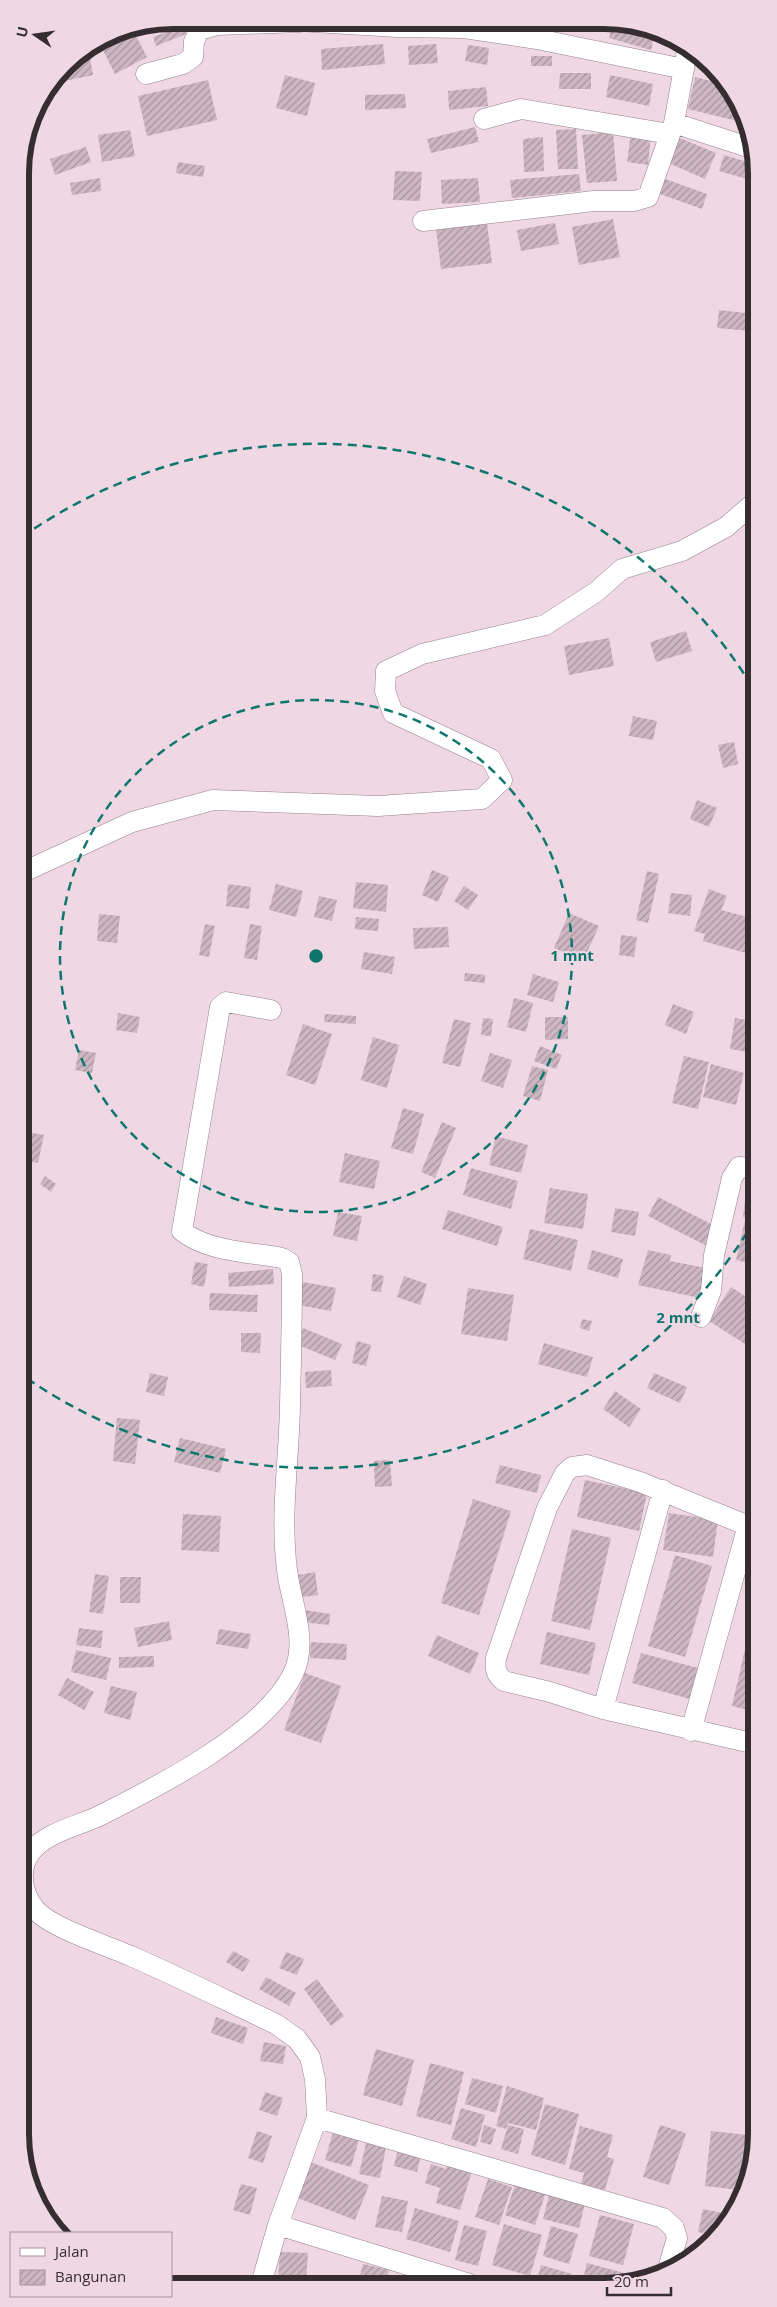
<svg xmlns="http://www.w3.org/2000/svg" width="777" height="2307" viewBox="0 0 777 2307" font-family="'Open Sans',sans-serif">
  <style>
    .building { fill: url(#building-hatch) }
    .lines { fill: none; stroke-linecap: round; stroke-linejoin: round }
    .minor-casing { stroke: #96818c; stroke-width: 21 }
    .minor { stroke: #fff; stroke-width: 20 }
    .ring { fill: none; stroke: #0f766e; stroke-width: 2.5; stroke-dasharray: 9 6 }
    .rim { fill: none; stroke: #362d31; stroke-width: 6 }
    .centre { fill: #0f766e; stroke: #efd8e3; stroke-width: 2.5 }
    .ring-label { font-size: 15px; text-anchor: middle; font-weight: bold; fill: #0f766e; stroke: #efd8e3; stroke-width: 4; stroke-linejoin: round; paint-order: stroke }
  </style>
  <defs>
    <pattern id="building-hatch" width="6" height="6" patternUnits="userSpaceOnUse" patternTransform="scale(1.25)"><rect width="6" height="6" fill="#cdb7c2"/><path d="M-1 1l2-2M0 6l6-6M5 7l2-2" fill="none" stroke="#a7959e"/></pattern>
  </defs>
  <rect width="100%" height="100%" fill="#efd8e3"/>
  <path class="building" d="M563,23H594L592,32L562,28Z
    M613,23H624L655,32L651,50L609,38Z
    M183,26L186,34L156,46L153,37Z
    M133,30L147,57L115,74L101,46Z
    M383,44L385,64L322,70L321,49Z
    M436,44L438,63L409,65L408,46Z
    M468,45L489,48L487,65L465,61Z
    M89,52L93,75L60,82L59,75L72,58Z
    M531,56H552V66H531Z
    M560,73H591V89H559Z
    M285,75L315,83L307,116L276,108Z
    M610,75L653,84L649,106L606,97Z
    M695,77L727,85L741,105L743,112L741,122L688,109Z
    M208,80L217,120L147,136L138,96Z
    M486,87L488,106L449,110L448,91Z
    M405,94L406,108L365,110V95Z
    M475,127L479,142L431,153L427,139Z
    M576,129L578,169H558L556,130Z
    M130,130L135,156L102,162L98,135Z
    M613,132L617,181L587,183L582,135Z
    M631,133L651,135L648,165L627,162Z
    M675,136L716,153L705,179L664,161Z
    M543,137L544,171L524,172L523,139Z
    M86,147L91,162L55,175L50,159Z
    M724,155L754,164V181L719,171Z
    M178,162L205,166L203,177L176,173Z
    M395,171L422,172L420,201L393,200Z
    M579,174L581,191L512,198L510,180Z
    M100,178L101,191L72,195L70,183Z
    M478,178L480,202L442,204L441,180Z
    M665,179L707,194L702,209L660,194Z
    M613,219L620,257L579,265L572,227Z
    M487,223L492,263L441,269L436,229Z
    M555,223L559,244L521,251L517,230Z
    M719,310L754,314L751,331L717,328Z
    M686,631L692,651L656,662L650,642Z
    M609,638L614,666L569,675L564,646Z
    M633,716L657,721L653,740L629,736Z
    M734,742L738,764L723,768L718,745Z
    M697,800L717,808L709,827L690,819Z
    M432,870L449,877L438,902L422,895Z
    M647,871L659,874L648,923L636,920Z
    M356,882L388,885L386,912L353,908Z
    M228,884L251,887L249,909L226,906Z
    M276,884L303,891L296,917L269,910Z
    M464,886L478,895L468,910L454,901Z
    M709,889L727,896L721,910L755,919L753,955L703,941L705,934L694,931Z
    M671,893L692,895L690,916L668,913Z
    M319,896L337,900L332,921L314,917Z
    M569,913L599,926L583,961L554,948Z
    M99,914L120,916L117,943L97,941Z
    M356,917L379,919L378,931L355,929Z
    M205,924L215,926L209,957L199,955Z
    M250,924L262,926L257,960L244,958Z
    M448,927L449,947L414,949L413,928Z
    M621,935L637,937L634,957L619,955Z
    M364,952L395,957L392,974L361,969Z
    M465,973L485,975V983L464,981Z
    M533,974L559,982L553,1002L527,995Z
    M514,998L533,1003L526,1032L507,1027Z
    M673,1004L694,1012L686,1034L665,1025Z
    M118,1013L140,1017L137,1033L116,1030Z
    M325,1014L356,1016V1024L324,1022Z
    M545,1017H568V1039L545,1040Z
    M483,1018L493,1019L491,1036L481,1035Z
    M735,1018L752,1021L747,1052L730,1049Z
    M454,1019L471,1023L460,1067L442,1063Z
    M303,1024L332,1034L315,1085L286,1075Z
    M373,1037L399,1045L387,1088L361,1080Z
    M540,1046L562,1055L556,1069L534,1061Z
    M79,1050L96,1053L92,1073L75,1070Z
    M490,1053L512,1060L503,1088L481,1081Z
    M684,1056L709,1062L698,1109L672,1103Z
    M711,1064L744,1073L736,1105L703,1097Z
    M532,1066L548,1070L540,1101L523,1096Z
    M403,1108L424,1114L413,1154L391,1148Z
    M442,1122L456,1128L435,1178L421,1172Z
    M27,1132L44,1135L38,1163L22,1160Z
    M496,1136L528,1145L521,1173L489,1165Z
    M345,1153L380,1161L374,1189L339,1182Z
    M471,1168L518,1181L511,1209L463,1195Z
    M45,1176L56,1184L51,1192L40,1184Z
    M747,1184L755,1185V1218L743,1217Z
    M550,1188L588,1194L583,1229L544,1223Z
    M658,1197L717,1227L707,1246L648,1216Z
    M615,1208L639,1212L635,1236L611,1232Z
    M448,1210L503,1227L497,1246L442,1229Z
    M338,1212L362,1216L357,1241L333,1236Z
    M745,1220L755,1222L756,1265L736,1260Z
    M530,1229L578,1240L571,1271L523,1259Z
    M592,1250L623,1259L618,1278L587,1269Z
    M648,1250L671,1255L670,1261L706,1268L700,1298L638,1285Z
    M195,1262L208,1264L204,1287L191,1284Z
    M273,1269L274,1284L229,1287L228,1273Z
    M373,1274L384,1276L381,1292L371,1291Z
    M404,1276L427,1284L420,1305L397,1297Z
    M303,1282L336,1288L331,1311L298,1305Z
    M731,1287L756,1303V1333L748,1346L709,1321Z
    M468,1288L514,1295L507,1341L461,1334Z
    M210,1293L258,1295L257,1312L209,1310Z
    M582,1319L592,1321L589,1331L580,1328Z
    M303,1328L342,1344L335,1360L296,1344Z
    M241,1333H261L260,1353L241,1352Z
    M357,1341L371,1345L366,1366L352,1363Z
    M544,1343L593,1357L587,1377L538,1364Z
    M331,1370L332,1386L306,1388L305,1372Z
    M150,1373L168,1377L164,1396L146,1392Z
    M654,1373L687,1387L680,1403L647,1388Z
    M615,1391L641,1409L629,1427L603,1409Z
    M117,1418L140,1420L135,1464L113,1461Z
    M180,1438L226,1449L220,1473L174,1462Z
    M390,1460L392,1486L375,1487L374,1461Z
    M500,1465L541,1475L537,1493L495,1483Z
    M585,1480L647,1493L639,1531L577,1517Z
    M473,1499L511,1511L479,1615L441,1603Z
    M669,1513L718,1520L713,1557L663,1550Z
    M183,1514L221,1516L219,1552L181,1550Z
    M572,1529L611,1538L590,1630L551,1621Z
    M675,1555L712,1566L685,1657L648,1646Z
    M315,1572L318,1595L296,1598L293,1576Z
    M95,1574L109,1576L103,1614L89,1612Z
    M120,1577H141L140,1603H120Z
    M305,1610L330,1614L329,1625L303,1622Z
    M169,1621L172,1640L138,1647L134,1628Z
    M751,1623L756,1625V1712L732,1706Z
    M79,1628L103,1631L101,1648L76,1645Z
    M219,1629L251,1634L248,1649L216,1644Z
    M547,1632L596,1643L589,1675L540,1664Z
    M437,1635L479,1653L470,1674L428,1656Z
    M311,1642L347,1644L346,1660L310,1658Z
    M76,1650L111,1658L106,1680L71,1672Z
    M641,1653L698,1668L690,1699L632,1683Z
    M154,1656V1667L119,1668V1657Z
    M305,1673L341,1686L321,1743L284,1730Z
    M67,1678L94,1692L84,1710L58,1695Z
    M111,1686L137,1692L130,1720L104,1713Z
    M748,1780H756V1837H749Z
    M233,1951L250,1960L243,1972L226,1962Z
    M286,1952L304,1959L297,1975L279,1968Z
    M266,1977L296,1993L289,2006L259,1989Z
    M317,1979L344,2016L331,2026L304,1989Z
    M216,2017L248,2028L243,2044L211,2033Z
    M264,2042L286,2046L283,2064L260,2061Z
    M376,2049L414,2060L402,2106L363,2095Z
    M430,2063L464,2072L451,2125L416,2116Z
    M472,2078L503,2086L496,2113L465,2104Z
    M507,2086L544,2098L536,2130L508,2123L506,2129L496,2126Z
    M265,2092L283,2098L277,2116L259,2110Z
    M545,2104L579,2114L565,2165L531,2155Z
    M461,2108L485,2115L476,2147L451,2139Z
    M484,2125L496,2129L491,2145L480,2142Z
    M508,2125L524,2129L518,2154L501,2149Z
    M660,2125L686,2133L669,2185L643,2177Z
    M580,2126L613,2135L607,2157L614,2159L605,2190L581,2184L584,2173L569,2169Z
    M257,2131L272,2136L263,2163L248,2158Z
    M711,2131L757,2136L746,2191L705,2186Z
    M333,2132L359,2140L351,2167L325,2160Z
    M366,2143L386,2147L380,2178L359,2174Z
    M399,2144L422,2150L417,2172L394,2166Z
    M308,2161L369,2185L355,2220L295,2197Z
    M448,2163L472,2171L460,2210L436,2203L440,2188L425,2183L431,2164L446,2169Z
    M488,2179L512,2187L499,2225L475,2217Z
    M516,2182L546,2192L535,2225L505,2215Z
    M241,2184L257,2188L250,2215L233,2210Z
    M550,2191L586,2199L579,2228L543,2219Z
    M382,2196L408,2201L402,2232L375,2227Z
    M415,2208L459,2221L450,2252L406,2239Z
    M703,2209L732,2215L718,2236L698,2232Z
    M600,2215L634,2224L623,2265L589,2256Z
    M504,2224L542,2235L530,2276L492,2265Z
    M464,2225L487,2231L478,2266L455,2260Z
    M551,2226L578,2234L569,2264L543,2256Z
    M280,2252L308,2253L306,2281L278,2279Z
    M687,2253L697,2254L687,2261Z
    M587,2263L624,2273L621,2284H582Z
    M363,2264L389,2270L385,2284H358Z
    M541,2265L572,2274L569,2284H536Z"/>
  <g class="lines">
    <defs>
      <path id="minor" d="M298,21L397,27L464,28L537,39L684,69
        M688,46L674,123L754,149
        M146,74L183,64L193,57L194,41L200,30L217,25L299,22
        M484,119L521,109L670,134
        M423,221L594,201H634L648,197L674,123
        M21,873L132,822L213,800L378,806L482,799L502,780L491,759L393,713L385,691L386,671L422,654L545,625L596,592L622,569L682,551L726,527L754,503
        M701,1317L711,1291L714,1255L732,1178L739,1167L755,1168
        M756,1529L640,1482L587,1465L572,1467L565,1473L547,1508L496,1658C495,1668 495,1674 504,1681L550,1692L603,1709L756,1744
        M603,1709L663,1490
        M691,1731L748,1525
        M317,2118L663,2218L674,2228L677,2238L667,2272
        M278,2225L470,2284
        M261,2284L278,2225L317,2118L315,2079L310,2057L297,2039L276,2024C229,2002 181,1978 133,1957C108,1946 61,1931 41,1915C24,1901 16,1873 30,1853C44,1833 78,1826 99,1816C157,1787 264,1733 293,1674C309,1641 291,1603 287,1570C280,1514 289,1461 290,1406C291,1362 292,1318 292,1274L289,1262L282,1258C251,1252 208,1252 182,1231L220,1007L226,1002L271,1010"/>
    </defs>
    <use href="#minor" class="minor-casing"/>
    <use href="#minor" class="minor"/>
  </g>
  <g class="ring">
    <circle cx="316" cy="956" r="256"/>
    <path d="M755 1220A512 512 0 0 1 22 1375M22 537A512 512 0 0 1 753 688"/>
  </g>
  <path d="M0 0H777V2307H0ZM173 29H604A144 144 0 0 1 748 173V2134A144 144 0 0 1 604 2278H173A144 144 0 0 1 29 2134V173A144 144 0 0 1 173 29Z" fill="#efd8e3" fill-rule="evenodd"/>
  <path class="rim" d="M173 29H604A144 144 0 0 1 748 173V2134A144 144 0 0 1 604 2278H173A144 144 0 0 1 29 2134V173A144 144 0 0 1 173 29Z"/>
  <circle cx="316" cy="956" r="8" class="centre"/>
  <g class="ring-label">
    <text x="572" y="961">1 mnt</text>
    <text x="678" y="1323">2 mnt</text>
  </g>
  <rect x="10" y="2232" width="162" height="65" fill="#efd8e3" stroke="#a5949c"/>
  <rect x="20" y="2248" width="25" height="8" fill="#ffffff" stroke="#a5949c"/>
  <text x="55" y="2257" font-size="15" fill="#362d31">Jalan</text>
  <rect x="20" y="2270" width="25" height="15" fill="url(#building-hatch)" stroke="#a5949c"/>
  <text x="55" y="2282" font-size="15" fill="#362d31">Bangunan</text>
  <g transform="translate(35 35) rotate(283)" stroke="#efd8e3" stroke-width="4" paint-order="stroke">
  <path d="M0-4L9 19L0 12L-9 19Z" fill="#362d31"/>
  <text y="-8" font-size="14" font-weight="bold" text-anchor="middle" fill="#362d31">U</text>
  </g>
  <path d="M607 2287v8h64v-8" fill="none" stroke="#362d31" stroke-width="2.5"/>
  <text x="614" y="2287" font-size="15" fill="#362d31" stroke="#efd8e3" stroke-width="4" paint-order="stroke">20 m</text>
</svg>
